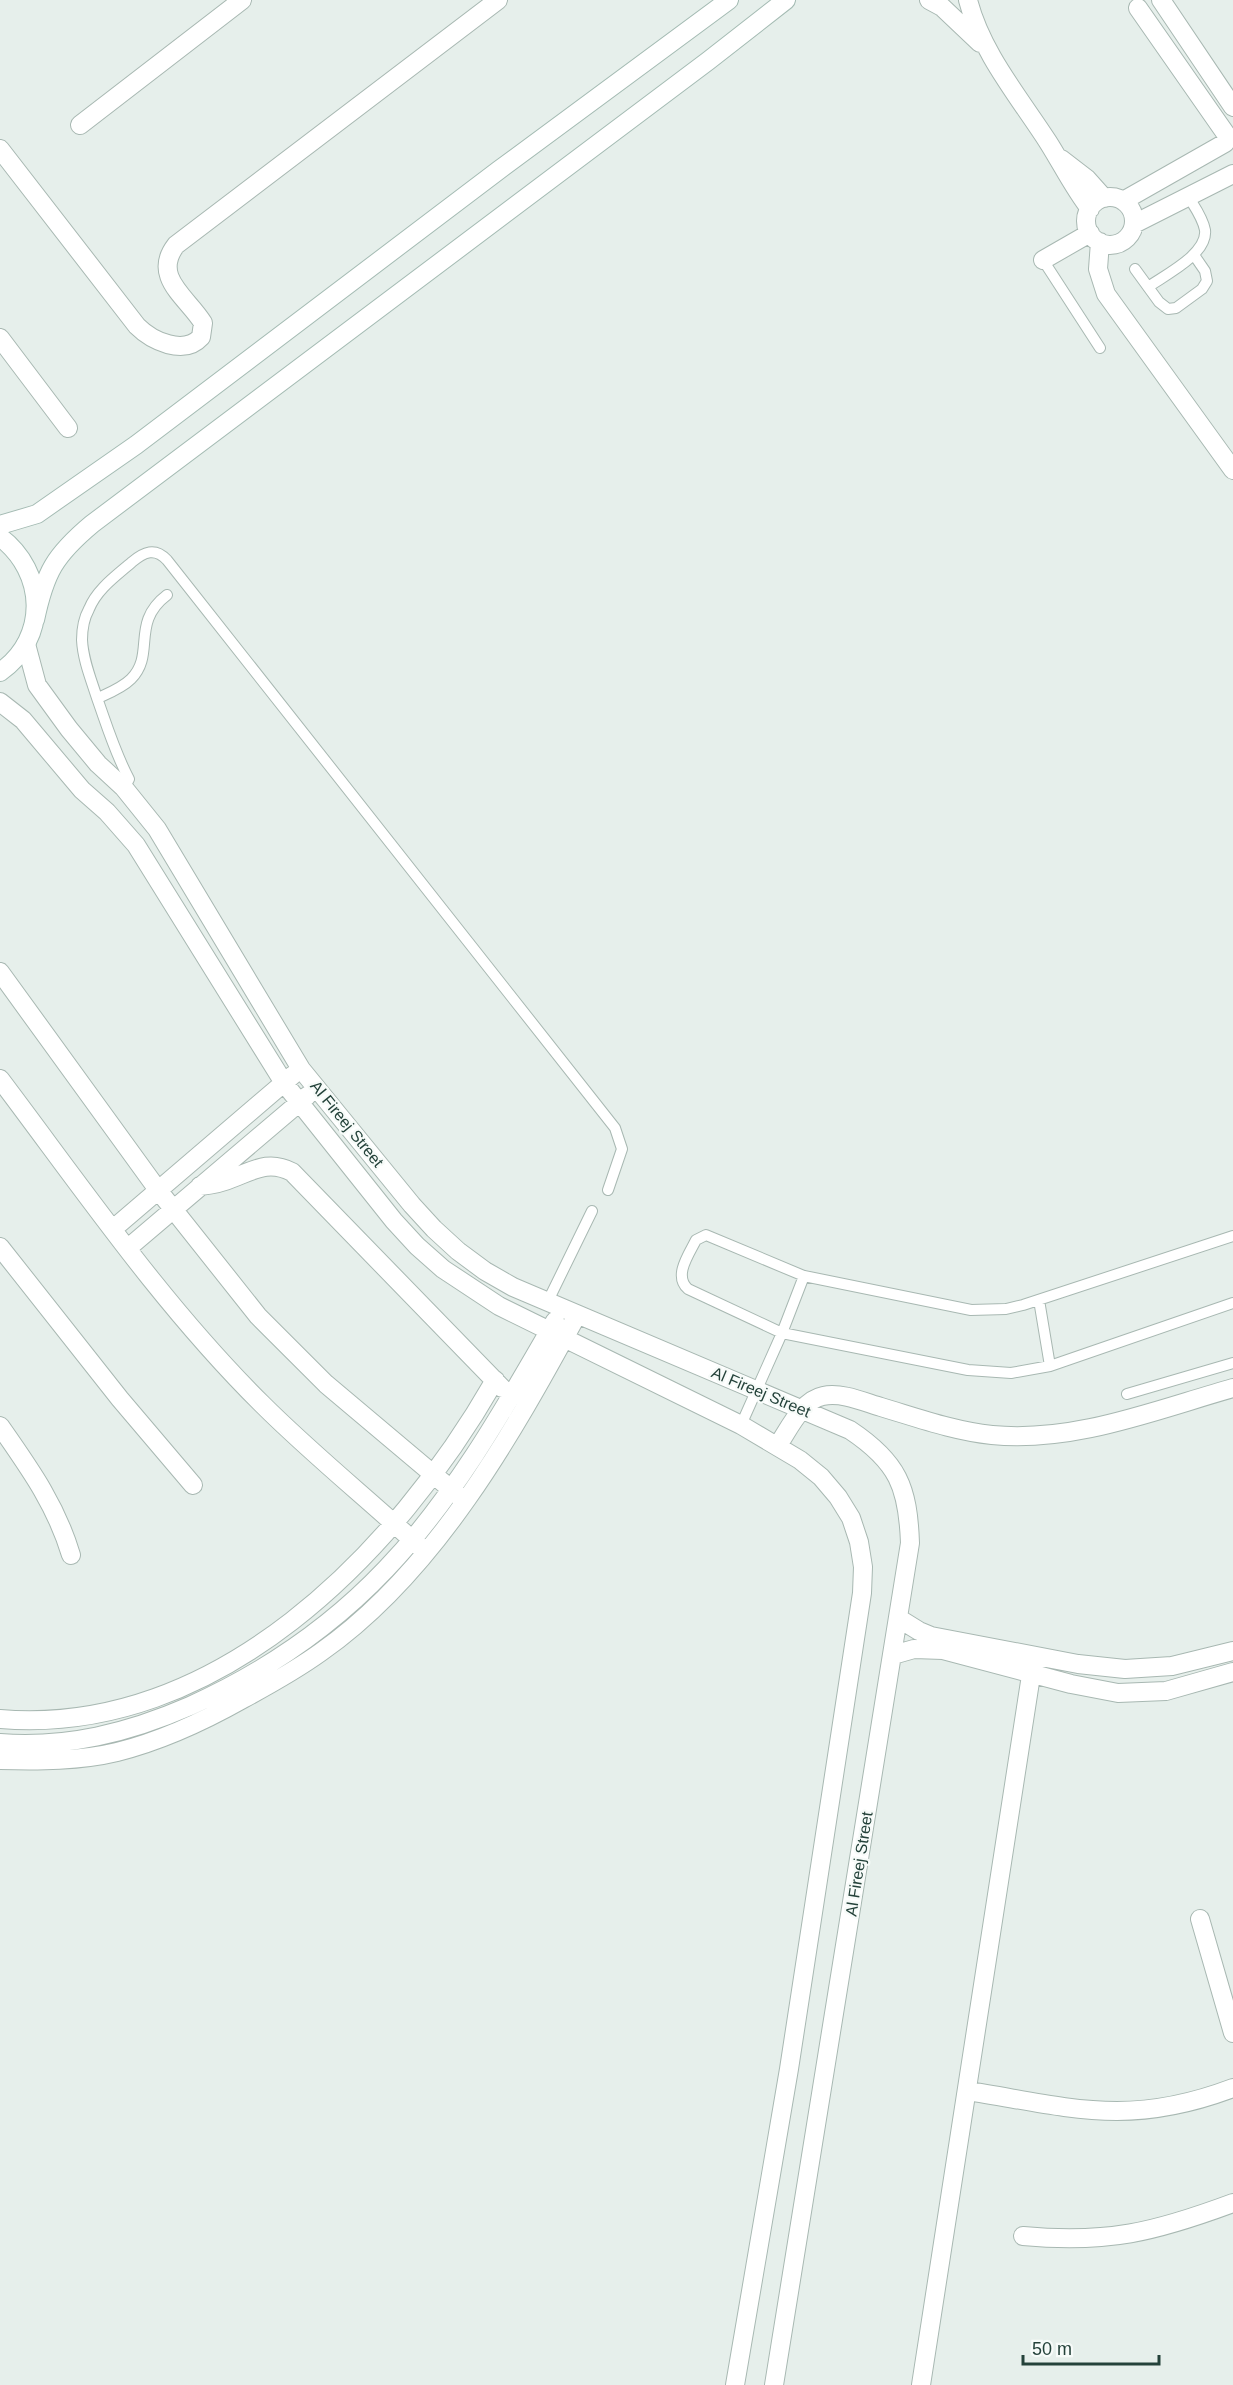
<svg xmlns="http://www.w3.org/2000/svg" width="1233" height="2385" viewBox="0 0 1233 2385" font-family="Arial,sans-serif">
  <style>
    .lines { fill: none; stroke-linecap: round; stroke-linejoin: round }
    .lane-casing { stroke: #a8b8b2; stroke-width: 12 }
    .street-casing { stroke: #a8b8b2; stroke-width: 20 }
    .secondary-casing { stroke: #a4bbb3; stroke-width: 20 }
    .lane { stroke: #fff; stroke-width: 10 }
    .street { stroke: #fff; stroke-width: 18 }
    .secondary { stroke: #fff; stroke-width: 18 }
    .labels { text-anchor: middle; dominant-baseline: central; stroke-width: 4.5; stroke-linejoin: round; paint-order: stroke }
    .street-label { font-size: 16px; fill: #24423a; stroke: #f7fbf9 }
  </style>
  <rect width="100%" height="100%" fill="#e6efeb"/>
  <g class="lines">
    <defs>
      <path id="lane" d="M1043,260L1100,348
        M1135,269L1159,302L1168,309L1176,308L1202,289L1207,281L1205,271L1194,255
        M1148,287C1165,275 1208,254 1205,230C1203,218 1194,206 1188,196
        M98,698C109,693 122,688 131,679C156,654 130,623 167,595
        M124,788L129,779C115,753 107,726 97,698C91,679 83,660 82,640C82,629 84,618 89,609C97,589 116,576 132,562C144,552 155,547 167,560L615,1128L622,1149L608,1190
        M1233,1236L1023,1305L1006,1309L971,1310L804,1276L706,1235L696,1240C689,1254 673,1276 688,1289L782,1333L968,1370L1011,1373L1050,1366L1233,1303
        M1039,1300L1050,1366
        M547,1303L592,1211
        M1127,1394L1233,1363
        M741,1425L782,1333L804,1276"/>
      <path id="street" d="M929,0L942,7L980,43
        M968,0C981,52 1019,97 1048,142C1062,164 1073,187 1090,209
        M1161,0L1233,107
        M1138,8L1228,137
        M80,125L242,0
        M0,149L137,326C152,341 184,356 201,337L203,323C188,298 151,277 176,245L498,0
        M1061,159L1087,179L1104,198
        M1086 221a24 24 0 1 1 48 0a24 24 0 1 1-48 0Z
        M1123,201L1225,143
        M1134,224L1233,174
        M1100,242L1098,269L1106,294L1233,470
        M1043,260L1090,233
        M0,338L68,428
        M26,644L37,685L69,729L98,764L124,788L157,829L301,1069L412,1205L434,1229L458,1251L485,1271L513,1287L850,1430C898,1462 908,1487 910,1543L774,2385
        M0,702L23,720L82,790L107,812L136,845L284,1083L394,1221L417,1246L443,1269L499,1306L741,1425L800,1460L821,1477L838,1497L851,1518L859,1542L863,1567L862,1593L789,2069L735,2385
        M0,972L158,1190L258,1316L326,1384L459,1496
        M0,1079C83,1189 163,1306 262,1404C312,1454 368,1499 420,1547
        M200,1186C211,1185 222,1183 233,1178C254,1170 269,1160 292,1172L502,1388
        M113,1229L293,1075
        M0,1247L120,1399L193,1485
        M128,1248L307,1096
        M0,1426C30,1469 56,1505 71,1555
        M778,1445C789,1429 802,1400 823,1396C842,1392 864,1402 881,1407C918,1418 954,1431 992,1435C1074,1443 1155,1410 1233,1388
        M898,1618L919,1631L931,1636L1078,1664L1125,1669L1172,1666L1233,1651
        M893,1655L914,1649L943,1650L1071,1684L1118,1693L1166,1691L1233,1672
        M0,1719C217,1737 396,1553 495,1380
        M0,1743C67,1748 128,1733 190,1706C263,1673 331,1627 386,1569C454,1498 506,1406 555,1321
        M0,1760C39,1761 80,1761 117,1752C161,1741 204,1721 243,1699C269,1685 296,1670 321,1652C435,1572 511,1436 577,1315
        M1200,1919L1233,2033
        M967,2091C1016,2098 1067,2111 1117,2111C1157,2111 1196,2102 1233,2088
        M1023,2236C1107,2244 1155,2232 1233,2203
        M921,2385L1034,1656"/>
      <path id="secondary" d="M0,525L37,514L136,445L499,170L729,0
        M0,537C46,572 49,638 0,672
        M35,620C45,572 55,555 92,524L708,61L786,0"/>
    </defs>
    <use href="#lane" class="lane-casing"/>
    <use href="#street" class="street-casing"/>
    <use href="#secondary" class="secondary-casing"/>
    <use href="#lane" class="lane"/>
    <use href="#street" class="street"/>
    <use href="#secondary" class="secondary"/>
  </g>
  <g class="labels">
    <g class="street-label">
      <text transform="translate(347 1124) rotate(51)">Al Fireej Street</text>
      <text transform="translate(761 1392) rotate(23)">Al Fireej Street</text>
      <text transform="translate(859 1864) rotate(-81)">Al Fireej Street</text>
    </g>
  </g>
  <path d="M1023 2355v9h136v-9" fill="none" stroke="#24423a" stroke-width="3"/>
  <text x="1032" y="2355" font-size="18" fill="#24423a" stroke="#f7fbf9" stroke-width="4.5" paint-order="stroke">50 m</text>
</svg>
